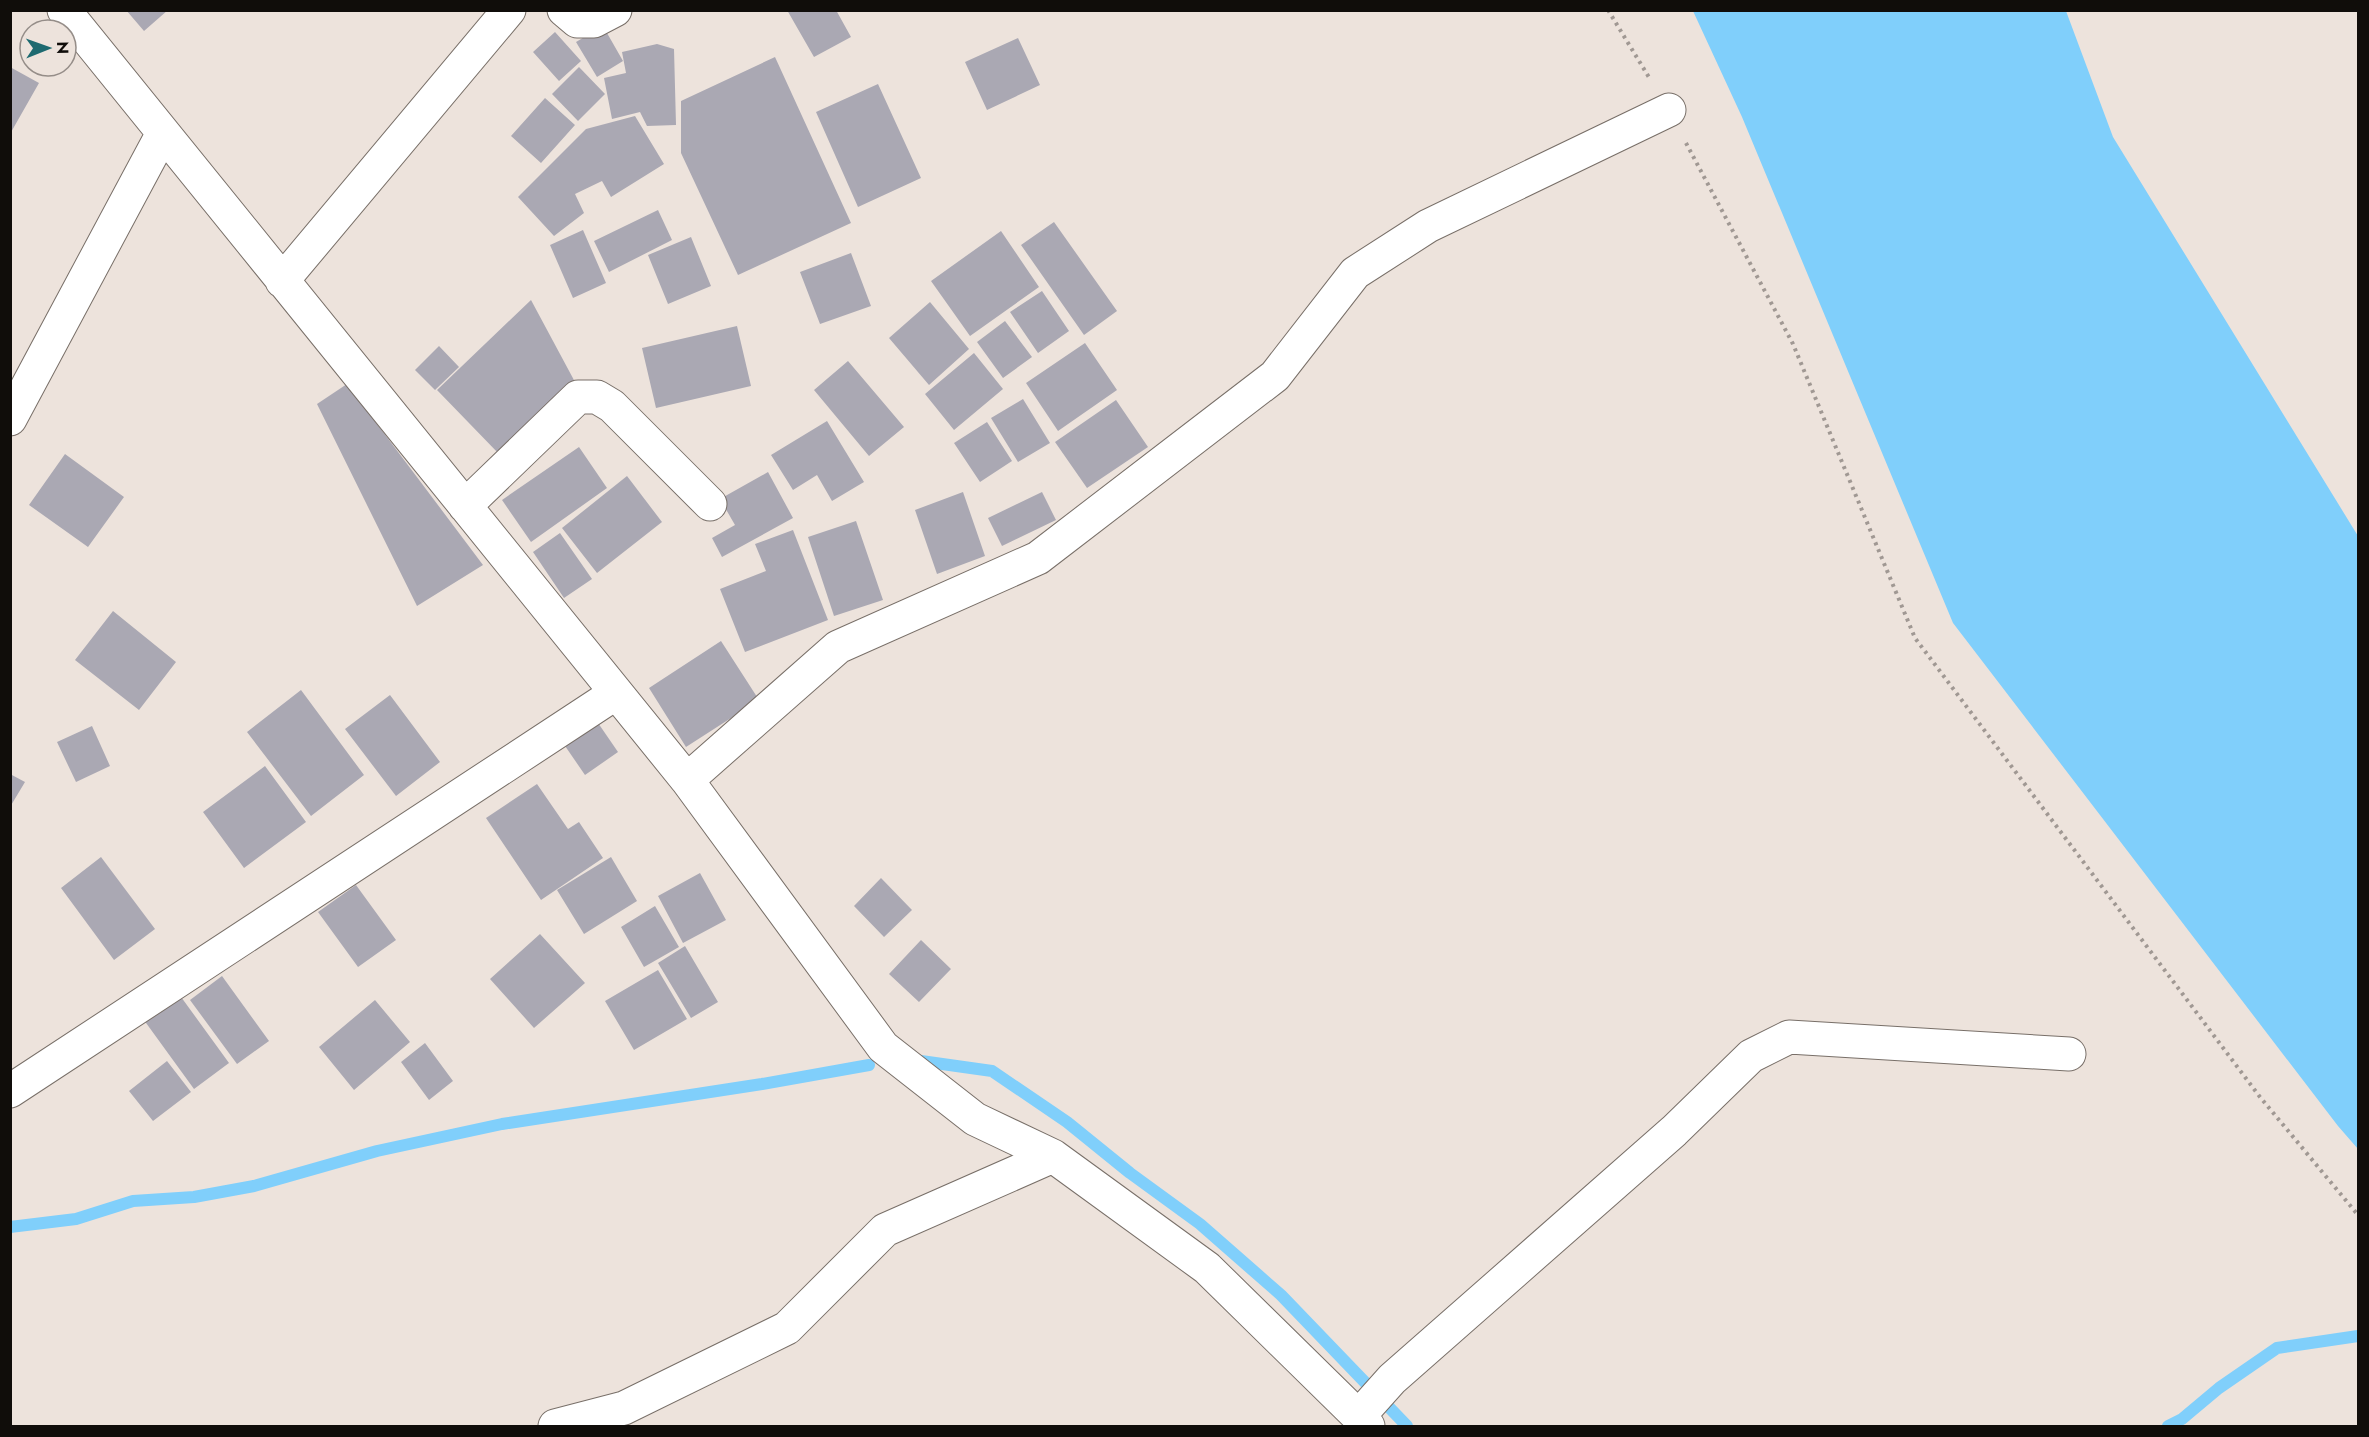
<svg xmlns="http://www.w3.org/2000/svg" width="2369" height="1437" viewBox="0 0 2369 1437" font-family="Jost,sans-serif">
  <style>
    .water { fill: #80cffb }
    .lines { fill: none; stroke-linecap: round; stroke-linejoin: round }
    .stream { stroke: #80cffb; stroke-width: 12 }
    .building { fill: #aaa8b3 }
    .minor-casing { stroke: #786f68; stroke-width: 35 }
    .path { stroke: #a09893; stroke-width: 4; stroke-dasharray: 3 4.5; stroke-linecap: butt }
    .minor { stroke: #fff; stroke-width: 33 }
  </style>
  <rect width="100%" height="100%" fill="#ede3dc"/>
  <path class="water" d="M1693,11H2066L2113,137L2358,536V1149L2338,1126L1953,623L1742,117Z"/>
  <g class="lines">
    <path class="stream" d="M921,1061L992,1071L1067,1122L1130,1173L1200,1224L1281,1295L1407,1426
      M10,1227L76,1219L133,1201L194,1197L254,1186L377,1151L502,1124L762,1084L869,1065
      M2168,1426L2182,1419L2219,1388L2277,1348L2358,1336"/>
  </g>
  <path class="building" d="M126,10H168L144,31Z
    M787,10H836L851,37L814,57Z
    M603,26L623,61L597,77L576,42Z
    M555,32L581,61L559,81L533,52Z
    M1018,38L1040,85L987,110L965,62Z
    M657,44L674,49L676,125L647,126L640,112L612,119L604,78L626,73L622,52Z
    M775,57L851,223L738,275L681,153V101Z
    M10,67L39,83L10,134Z
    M579,67L605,94L578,121L552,94Z
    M878,84L921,178L858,207L816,112Z
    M545,98L575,125L541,163L511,136Z
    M635,116L664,164L611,197L602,181L575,194L584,213L554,236L518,197L586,129Z
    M658,210L672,240L609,272L594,241Z
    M1054,222L1117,311L1084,335L1021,245Z
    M583,230L606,283L573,298L550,245Z
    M1001,231L1039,287L970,336L931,281Z
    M691,237L711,286L668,304L648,255Z
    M851,253L871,306L820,324L800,272Z
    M1042,291L1069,331L1038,353L1010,312Z
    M531,300L575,382L500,455L437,390Z
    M930,302L969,349L929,385L889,338Z
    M1005,321L1032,357L1003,378L977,342Z
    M737,326L751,386L656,408L642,348Z
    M1085,343L1117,390L1058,431L1026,383Z
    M439,346L459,367L435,390L415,370Z
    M974,353L1003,389L954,430L925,394Z
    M848,361L904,427L869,456L814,390Z
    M347,384L483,565L417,606L317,404Z
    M1023,399L1050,443L1018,462L991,418Z
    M1116,400L1148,447L1087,488L1055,442Z
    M827,421L864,482L832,501L817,475L793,490L771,455Z
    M987,422L1012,461L980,482L954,443Z
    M579,447L607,488L531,542L502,500Z
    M65,454L124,497L88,547L29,505Z
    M768,472L793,518L722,557L712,538L735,525L720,499Z
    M627,476L662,522L597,573L562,528Z
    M963,492L985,556L937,574L915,510Z
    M1042,492L1056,520L1002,546L988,518Z
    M856,521L883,600L834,616L808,537Z
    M793,530L828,620L745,652L720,589L766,571L755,544Z
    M560,533L592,579L564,598L533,552Z
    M113,611L176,662L139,710L75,660Z
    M721,641L759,700L686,747L649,688Z
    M301,690L364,775L311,816L247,732Z
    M390,695L440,762L396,796L345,729Z
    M596,720L618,752L585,775L563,743Z
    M92,726L110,766L76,782L57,742Z
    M265,766L306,822L244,868L203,812Z
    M10,774L25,782L10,807Z
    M537,784L568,829L579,822L603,858L541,900L486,818Z
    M101,857L155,929L114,960L61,888Z
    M611,857L637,901L584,934L557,890Z
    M700,873L726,920L683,943L658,896Z
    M881,878L912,910L884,937L854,906Z
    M356,885L396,940L358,967L318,912Z
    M655,906L679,947L644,967L621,927Z
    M540,934L585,983L534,1028L490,979Z
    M921,940L951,969L919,1002L889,974Z
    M685,946L718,1002L691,1018L658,963Z
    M658,970L687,1019L634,1050L605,1001Z
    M222,976L269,1041L237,1064L190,1000Z
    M176,990L229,1063L194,1089L141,1016Z
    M375,1000L410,1042L354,1090L319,1047Z
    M425,1043L453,1081L429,1100L401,1062Z
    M167,1061L191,1092L153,1121L129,1091Z"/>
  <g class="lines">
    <defs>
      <path id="minor" d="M64,10L687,780L883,1047L975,1119L1053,1156L1207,1268L1368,1426
        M564,10L577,21H594L615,10
        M282,281L509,10
        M10,419L163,133
        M465,506L578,397H597L612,406L710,504
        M687,780L838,647L1038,558L1275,376L1355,273L1428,226L1669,110
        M10,1091L616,693
        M1358,1417L1392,1379L1674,1131L1751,1056L1789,1037L2069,1054
        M555,1426L624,1408L787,1328L885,1230L1053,1156"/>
    </defs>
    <use href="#minor" class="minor-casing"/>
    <path class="path" d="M1608,10L1650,79
      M1686,143L1793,344L1915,638L2260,1097L2358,1215"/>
    <use href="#minor" class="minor"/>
  </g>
  <rect width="2369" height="1437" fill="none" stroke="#100d0a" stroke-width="24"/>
  <g transform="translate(48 48) rotate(89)"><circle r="28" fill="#ede3dc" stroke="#958d88" stroke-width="1.5"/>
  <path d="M0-4.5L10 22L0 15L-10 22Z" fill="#1e6a70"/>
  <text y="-9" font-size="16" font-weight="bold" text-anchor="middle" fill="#100d0a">N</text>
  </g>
</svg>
